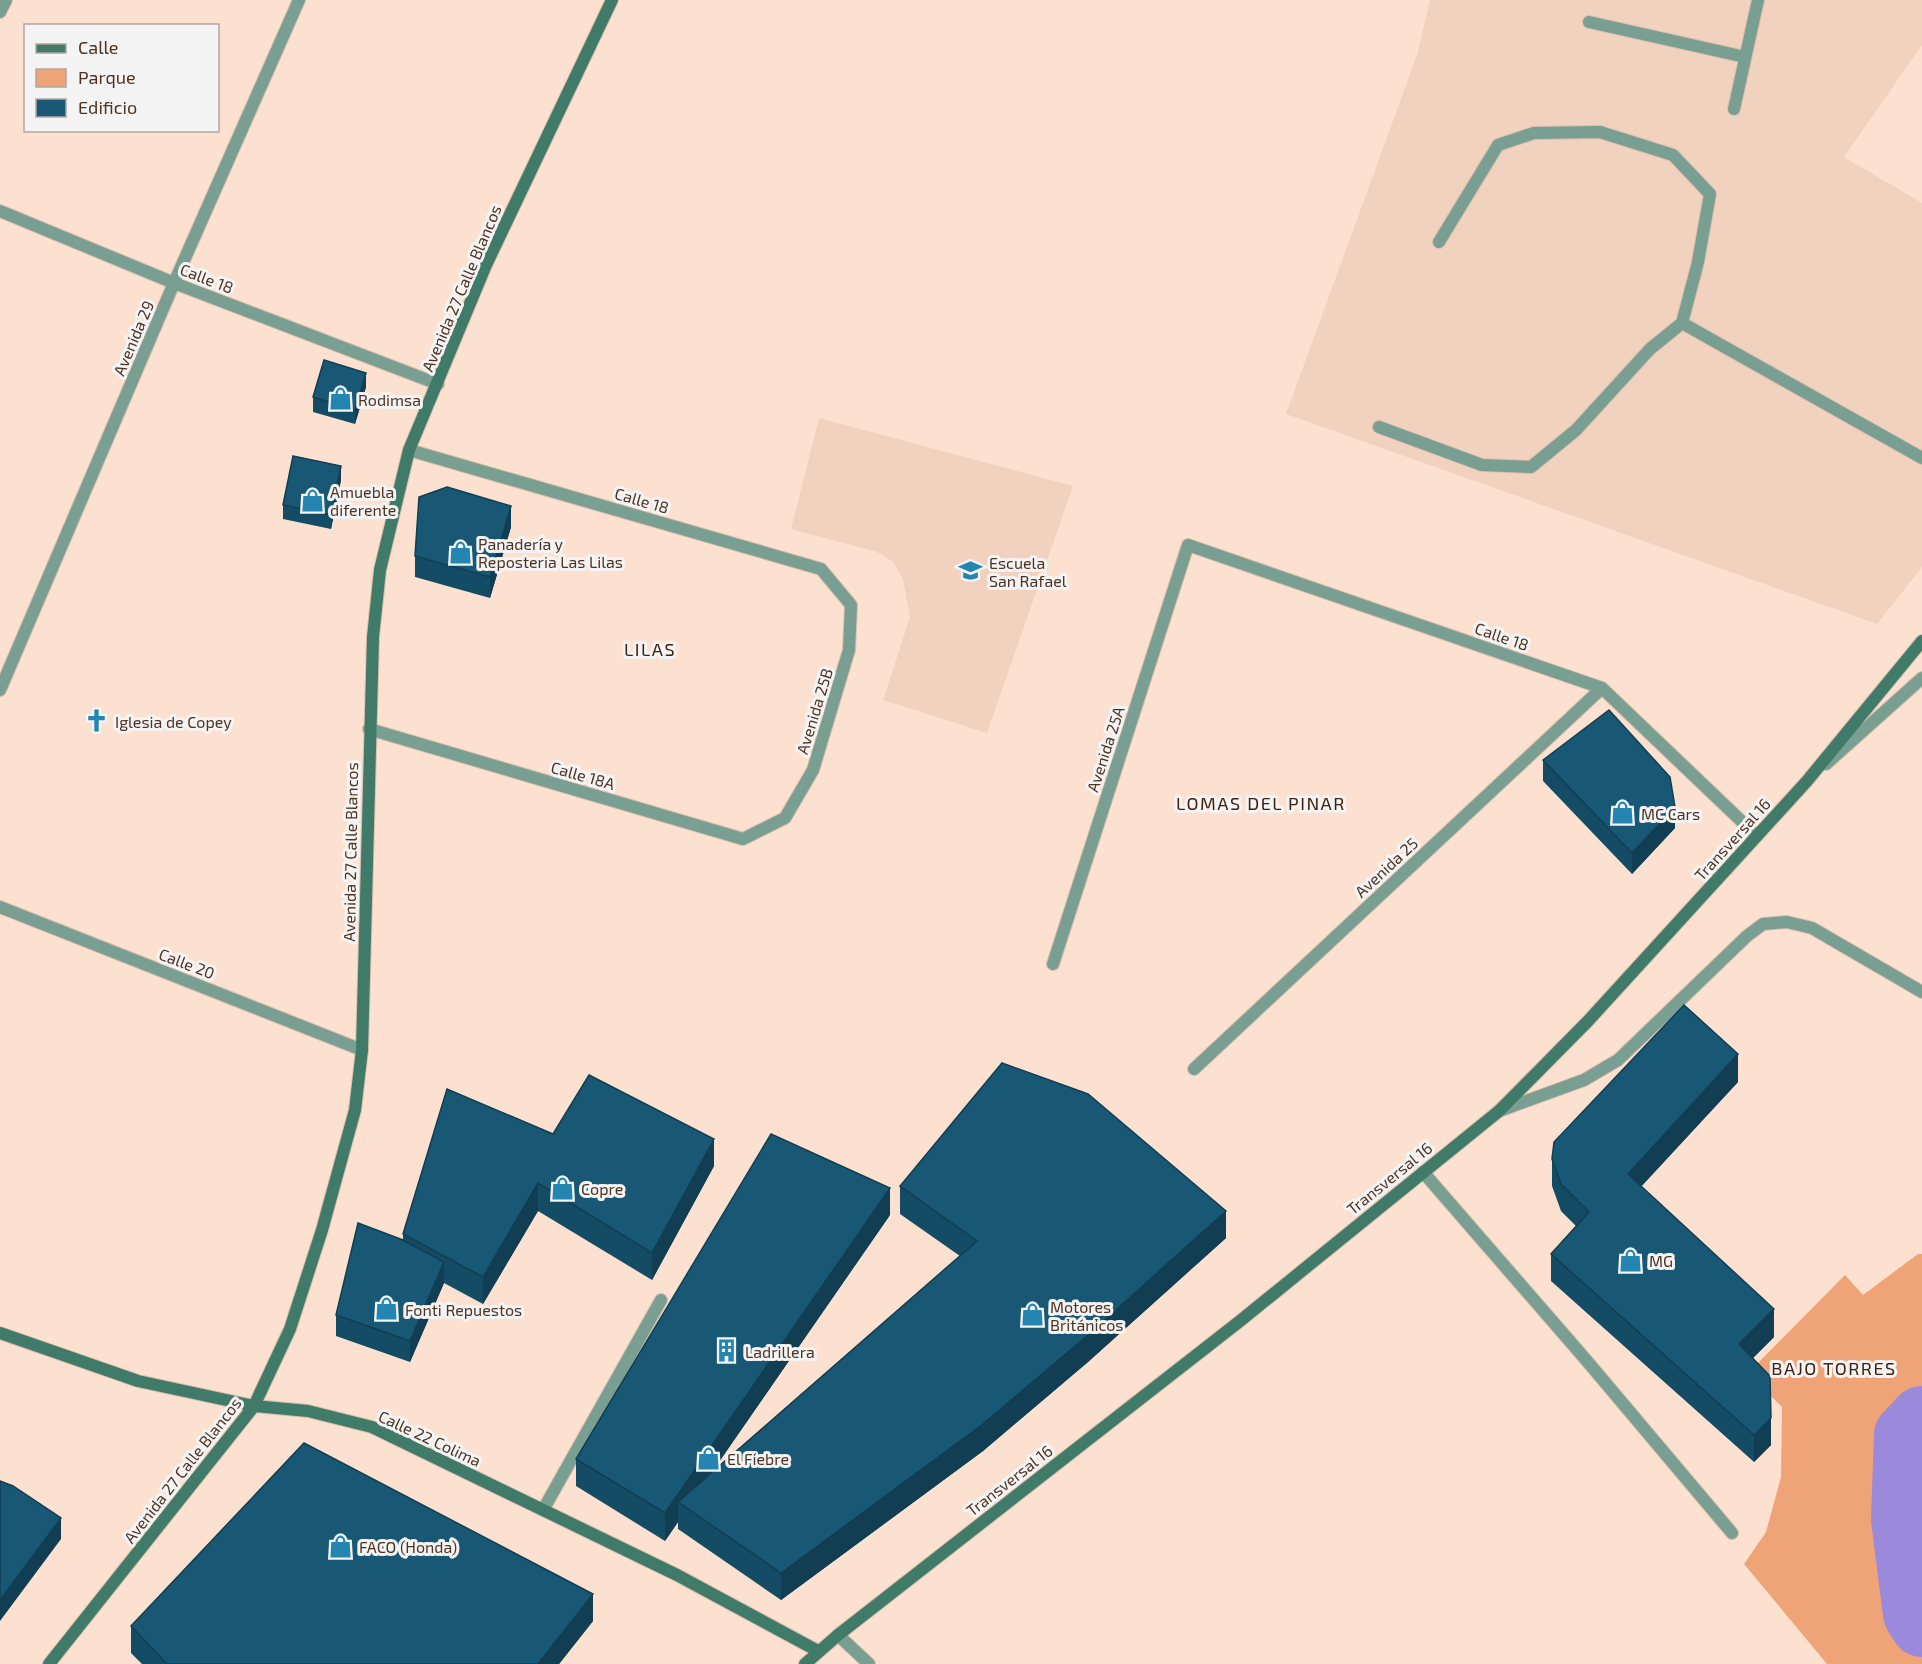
<svg xmlns="http://www.w3.org/2000/svg" width="1922" height="1664" viewBox="0 0 1922 1664" font-family="'Exo 2',sans-serif">
  <style>
    .built { fill: #f1d2bf }
    .green { fill: #eea476 }
    .lines { fill: none; stroke-linecap: round; stroke-linejoin: round }
    .river { stroke: #9b89dc; stroke-width: 64 }
    .service-casing { stroke: #dabead; stroke-width: 14 }
    .minor-casing { stroke: #dabead; stroke-width: 14 }
    .tertiary-casing { stroke: #dabead; stroke-width: 14 }
    .secondary-casing { stroke: #dabead; stroke-width: 14 }
    .service { stroke: #799e92; stroke-width: 12 }
    .minor { stroke: #799e92; stroke-width: 12 }
    .tertiary { stroke: #799e92; stroke-width: 12 }
    .secondary { stroke: #407a69; stroke-width: 12 }
    .wall { fill: #154c65 }
    .shaded-wall { fill: #113e52 }
    .building { fill: #185875; stroke: #113e52; stroke-width: 1.5 }
    .labels { text-anchor: middle; dominant-baseline: central; stroke-width: 6; stroke-linejoin: round; paint-order: stroke }
    .street-label { font-size: 16px; fill: #4f3322; stroke: #f4f4f4 }
    .poi-label { font-size: 16px; fill: #4f3322; stroke: #f4f4f4; text-anchor: start }
    .neighbourhood-label { font-size: 18px; letter-spacing: 1.5px; fill: #42220c; stroke: #f4f4f4 }
  </style>
  <rect width="100%" height="100%" fill="#fde1d0"/>
  <path class="built" d="M1430,0H1922V45L1844,157L1922,203V567L1877,624L1286,414L1417,55Z
    M819,418L1073,486L987,733L883,700L910,617L903,579L893,562L877,552L791,529Z"/>
  <path class="green" d="M1918,1254H1922V1664H1827L1744,1564L1766,1532L1781,1477L1782,1407L1748,1373L1845,1275L1863,1295Z"/>
  <g class="lines">
    <path class="river" d="M1922,1418L1906,1435L1903,1519L1915,1614L1922,1625"/>
    <defs>
      <path id="service" d="M1589,22L1745,57
        M1734,109L1758,0
        M1439,242L1498,145L1534,133L1600,132L1673,155L1710,194L1698,262L1682,323L1922,458
        M1379,427L1482,465L1531,467L1576,430L1650,349L1682,323
        M1499,1111L1584,1080L1618,1060L1747,936L1763,924L1787,922L1812,928L1922,992
        M1423,1172L1587,1361L1732,1533
        M543,1510L661,1300
        M838,1635L869,1664"/>
      <path id="minor" d="M0,12L6,0
        M0,211L174,283L438,384
        M0,690L174,283L299,0
        M369,729L743,839L785,818L813,770L849,650L851,605L821,569L409,450
        M0,907L362,1050
        M1053,964L1188,545L1602,688L1757,836
        M1194,1069L1602,688"/>
      <path id="tertiary" d="M1826,764L1922,678"/>
      <path id="secondary" d="M0,1333L138,1381L254,1406L308,1411L372,1427L677,1575L818,1651
        M49,1664L254,1406L290,1329L322,1230L355,1110L362,1050L373,637L380,570L409,450L486,265L612,0
        M805,1664L838,1635L1240,1321L1499,1111L1588,1021L1807,781L1922,641"/>
    </defs>
    <use href="#service" class="service-casing"/>
    <use href="#minor" class="minor-casing"/>
    <use href="#tertiary" class="tertiary-casing"/>
    <use href="#secondary" class="secondary-casing"/>
    <use href="#service" class="service"/>
    <use href="#minor" class="minor"/>
    <use href="#tertiary" class="tertiary"/>
    <use href="#secondary" class="secondary"/>
  </g>
  <path class="wall" d="M366,387L355,424L313,412V397Z
    M341,480L331,529L283,519V505Z
    M511,527L490,598L415,577V556Z
    M1543,760L1675,828L1632,874L1543,781Z
    M1738,1082L1641,1186L1774,1337L1753,1358L1771,1445L1754,1462L1551,1281V1254L1576,1226L1561,1211L1552,1186V1159Z
    M553,1134L714,1166L652,1280L538,1211L483,1304L444,1283L410,1362L336,1336V1315L403,1240V1234Z
    M900,1186L1226,1238L1088,1362L983,1451L781,1600L678,1529V1522L665,1541L576,1486V1459L890,1215L712,1472L960,1256L900,1214Z
    M593,1621L559,1664H142L131,1653V1626Z"/>
  <path class="shaded-wall" d="M366,373V387L355,424V410Z
    M341,466V480L331,529V515Z
    M511,506V527L490,598V577Z
    M1675,807V828L1632,874V853Z
    M1738,1054V1082L1628,1201V1174Z
    M714,1139V1166L652,1280V1253Z
    M538,1183V1211L483,1304V1277Z
    M890,1188V1215L687,1508L678,1502V1522L665,1541V1513Z
    M1226,1211V1238L1088,1362L983,1451L781,1600V1573Z
    M444,1262V1283L410,1362V1341Z
    M1774,1309V1337L1739,1372V1344Z
    M1771,1418V1445L1754,1462V1435Z
    M61,1518V1539L0,1621V1600Z
    M593,1594V1621L559,1664H538Z"/>
  <path class="building" d="M324,360L366,373L355,410L313,397Z
    M293,456L341,466L331,515L283,505Z
    M447,487L511,506L490,577L415,556L419,497Z
    M1609,710L1670,777L1675,807L1632,853L1543,760Z
    M1684,1005L1738,1054L1628,1174L1774,1309L1739,1344L1770,1376L1771,1418L1754,1435L1551,1254L1589,1212L1561,1184L1552,1159L1554,1142Z
    M1002,1063L1088,1094L1226,1211L1088,1335L983,1424L781,1573L678,1502L977,1241L900,1186Z
    M589,1075L714,1139L652,1253L538,1183L483,1277L403,1234L447,1089L553,1134Z
    M771,1134L890,1188L665,1513L576,1459Z
    M358,1223L403,1240L444,1262L410,1341L336,1315Z
    M304,1443L593,1594L538,1664H167L131,1626Z
    M0,1481L13,1486L61,1518L0,1600Z"/>
  <defs>
    <symbol id="shop-bare" viewBox="-9 -9 18 18"><path d="M-5-2.5h2.3a2.7 3.5 0 0 1 5.4 0H5L5.5 6h-11ZM-1.5-2.5h3a1.5 2.3 0 0 0-3 0Z" fill="#2585b1" stroke="#f4f4f4" stroke-width="2.5" paint-order="stroke"/></symbol>
    <symbol id="school-bare" viewBox="-9 -9 18 18"><path d="M0-5L7-2L0 1L-7-2ZM-4 1L0 2.5L4 1V4Q0 6-4 4Z" fill="#2585b1" stroke="#f4f4f4" stroke-width="2.5" paint-order="stroke"/></symbol>
    <symbol id="church-bare" viewBox="-9 -9 18 18"><path d="M-1.2-6h2.4v3.5h3.3v2.4h-3.3V6h-2.4V-.1h-3.3v-2.4h3.3Z" fill="#2585b1" stroke="#f4f4f4" stroke-width="2.5" paint-order="stroke"/></symbol>
    <symbol id="building-bare" viewBox="-9 -9 18 18"><path d="M-4-6H4V6H1V3H-1V6H-4ZM-2.5-4.3h1.7v1.8h-1.7ZM.8-4.3h1.7v1.8H.8ZM-2.5-1h1.7V.8h-1.7ZM.8-1h1.7V.8H.8Z" fill="#2585b1" stroke="#f4f4f4" stroke-width="2.5" paint-order="stroke"/></symbol>
  </defs>
  <g fill-rule="evenodd">
    <use href="#shop-bare" x="324" y="382" width="33" height="33"/>
    <use href="#shop-bare" x="296" y="484" width="33" height="33"/>
    <use href="#shop-bare" x="444" y="536" width="33" height="33"/>
    <use href="#school-bare" x="954" y="554" width="33" height="33"/>
    <use href="#church-bare" x="80" y="704" width="33" height="33"/>
    <use href="#shop-bare" x="1606" y="796" width="33" height="33"/>
    <use href="#shop-bare" x="546" y="1172" width="33" height="33"/>
    <use href="#shop-bare" x="1614" y="1244" width="33" height="33"/>
    <use href="#shop-bare" x="370" y="1292" width="33" height="33"/>
    <use href="#shop-bare" x="1016" y="1298" width="33" height="33"/>
    <use href="#building-bare" x="710" y="1334" width="33" height="33"/>
    <use href="#shop-bare" x="692" y="1442" width="33" height="33"/>
    <use href="#shop-bare" x="324" y="1530" width="33" height="33"/>
  </g>
  <g class="labels">
    <g class="street-label">
      <text transform="translate(207 278) rotate(21)">Calle 18</text>
      <text transform="translate(461 288) rotate(-67)">Avenida 27 Calle Blancos</text>
      <text transform="translate(133 338) rotate(-67)">Avenida 29</text>
      <text transform="translate(642 500) rotate(16)">Calle 18</text>
      <text transform="translate(1502 636) rotate(19)">Calle 18</text>
      <text transform="translate(814 711) rotate(-73)">Avenida 25B</text>
      <text transform="translate(1105 749) rotate(-72)">Avenida 25A</text>
      <text transform="translate(583 775) rotate(16)">Calle 18A</text>
      <text transform="translate(1732 839) rotate(-48)">Transversal 16</text>
      <text transform="translate(350 852) rotate(-89)">Avenida 27 Calle Blancos</text>
      <text transform="translate(1386 867) rotate(-43)">Avenida 25</text>
      <text transform="translate(187 963) rotate(21)">Calle 20</text>
      <text transform="translate(1389 1178) rotate(-39)">Transversal 16</text>
      <text transform="translate(430 1438) rotate(25)">Calle 22 Colima</text>
      <text transform="translate(182 1470) rotate(-52)">Avenida 27 Calle Blancos</text>
      <text transform="translate(1009 1480) rotate(-38)">Transversal 16</text>
    </g>
    <g class="poi-label">
      <text x="358" y="399">Rodimsa</text>
      <text x="330" y="491">Amuebla<tspan x="330" dy="18">diferente</tspan></text>
      <text x="478" y="543">Panadería y<tspan x="478" dy="18">Reposteria Las Lilas</tspan></text>
      <text x="989" y="562">Escuela<tspan x="989" dy="18">San Rafael</tspan></text>
      <text x="115" y="721">Iglesia de Copey</text>
      <text x="1641" y="813">MC Cars</text>
      <text x="581" y="1188">Copre</text>
      <text x="1649" y="1260">MG</text>
      <text x="1050" y="1306">Motores<tspan x="1050" dy="18">Británicos</tspan></text>
      <text x="405" y="1309">Fonti Repuestos</text>
      <text x="745" y="1351">Ladrillera</text>
      <text x="727" y="1458">El Fiebre</text>
      <text x="359" y="1546">FACO (Honda)</text>
    </g>
    <g class="neighbourhood-label">
      <text x="650" y="649">LILAS</text>
      <text x="1261" y="803">LOMAS DEL PINAR</text>
      <text x="1834" y="1368">BAJO TORRES</text>
    </g>
  </g>
  <rect x="24" y="24" width="195" height="108" fill="#f4f4f4" stroke="#b2a7a0" stroke-width="1.5"/>
  <rect x="36" y="44" width="30" height="9" fill="#407a69" stroke="#b2a7a0" stroke-width="1.5"/>
  <text x="78" y="54" font-size="18" fill="#4f3322">Calle</text>
  <rect x="36" y="69" width="30" height="18" fill="#eea476" stroke="#b2a7a0" stroke-width="1.5"/>
  <text x="78" y="84" font-size="18" fill="#4f3322">Parque</text>
  <rect x="36" y="99" width="30" height="18" fill="#185875" stroke="#b2a7a0" stroke-width="1.5"/>
  <text x="78" y="114" font-size="18" fill="#4f3322">Edificio</text>
</svg>
